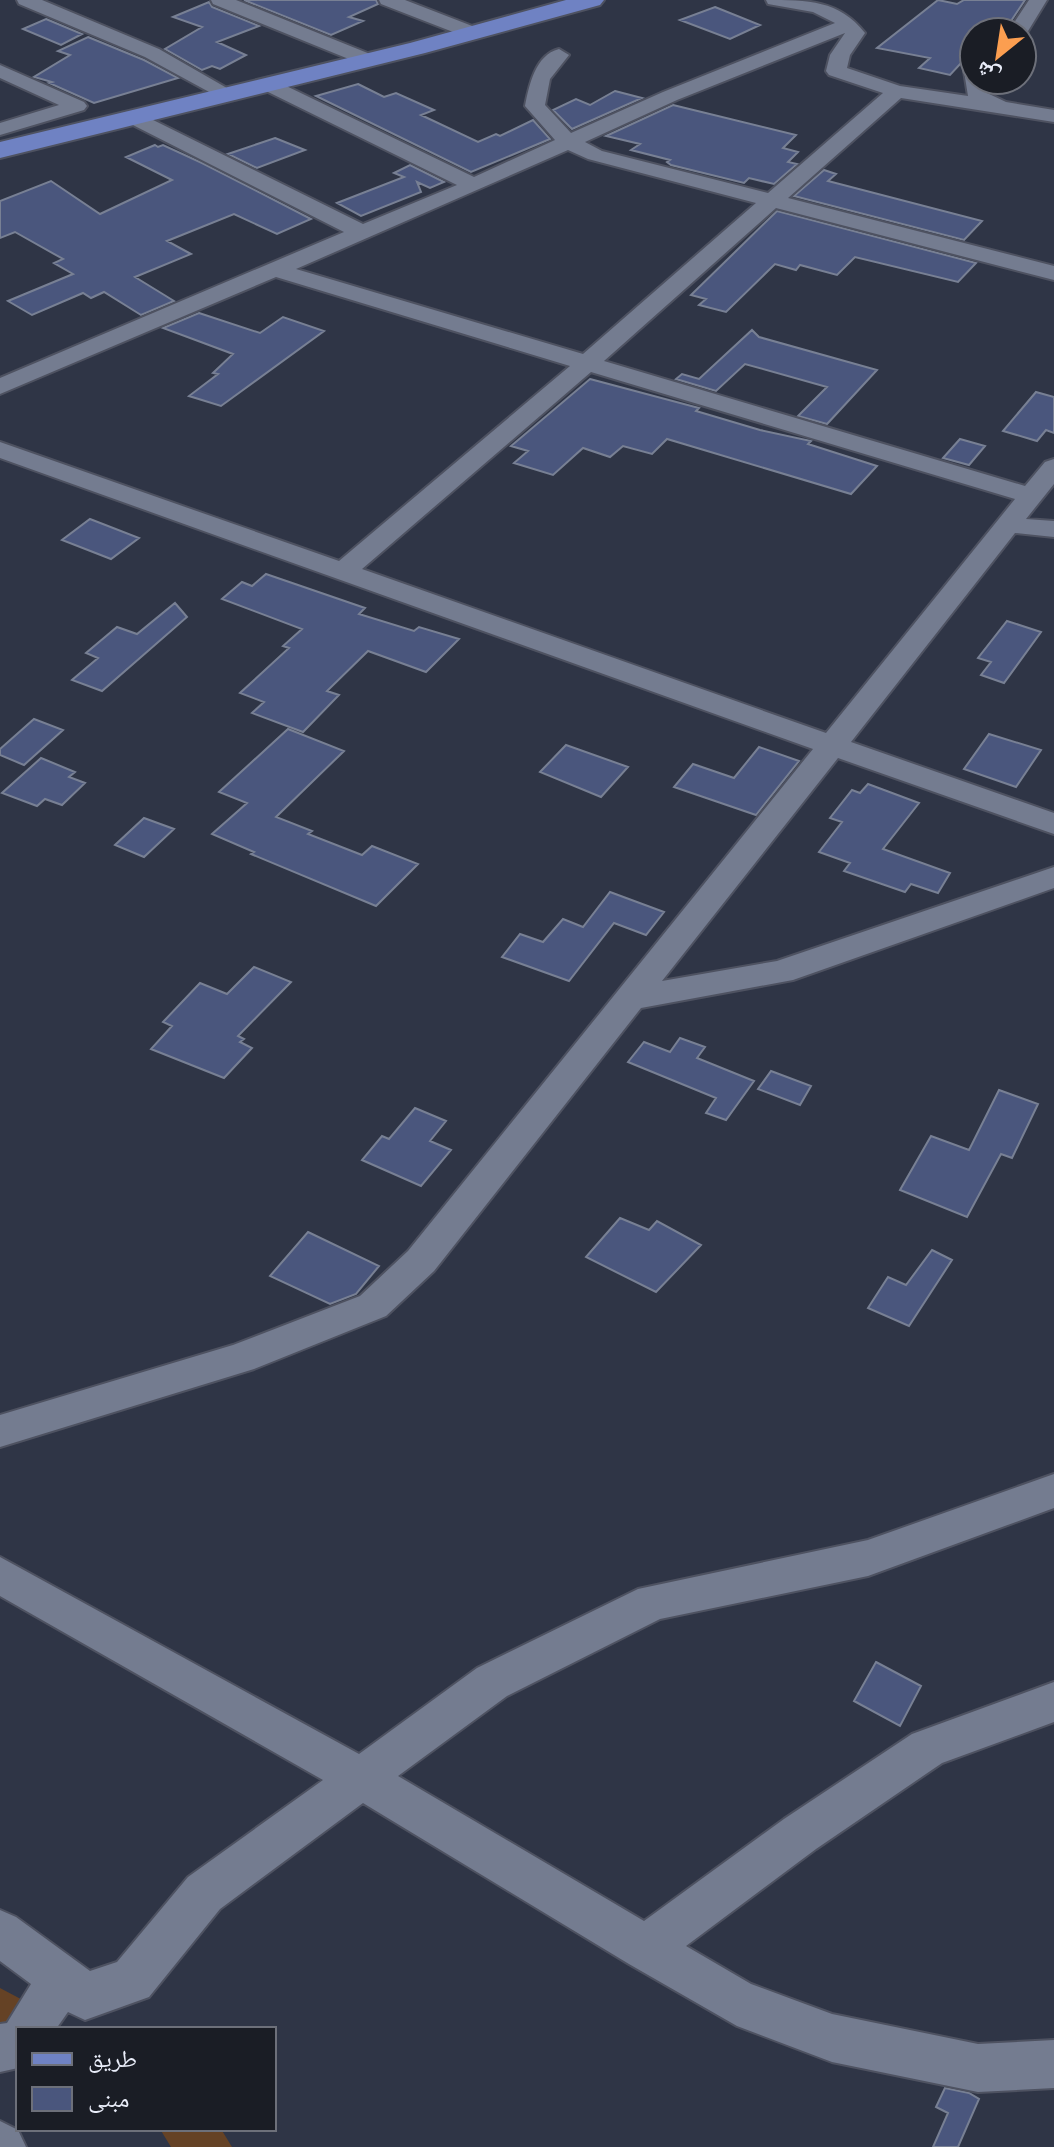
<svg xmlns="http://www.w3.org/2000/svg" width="1054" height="2147" viewBox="0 0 1054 2147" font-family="'DM Sans','Noto Naskh Arabic',sans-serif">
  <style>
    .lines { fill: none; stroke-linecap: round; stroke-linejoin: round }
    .canal { fill: #654225; fill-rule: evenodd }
    .building { fill: #4a567d; stroke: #788094; stroke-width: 2 }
    .minor-casing { stroke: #4e5261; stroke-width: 4 }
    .major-casing { stroke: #4e5261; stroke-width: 4 }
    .minor { fill: #747c90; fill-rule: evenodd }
    .major { fill: #6f82c3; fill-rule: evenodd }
  </style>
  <rect width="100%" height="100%" fill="#2f3546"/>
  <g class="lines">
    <path class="canal" d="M0,1988L34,2006L40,2021L37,2029H18V2042L0,2033Z
      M160,2129H221L232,2147H171Z"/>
  </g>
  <path class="building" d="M244,0H376L378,4L349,17L363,21L331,35Z
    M938,0L957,4L964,0H1025L1009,24L997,22L989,32H974V49L950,75L919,68L930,58L877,48Z
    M209,2L212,7L259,26L217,42L246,55L220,69L212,66L202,70L165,49L202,27L173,17Z
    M715,7L760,25L730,39L680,20Z
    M46,19L82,34L61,45L23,29Z
    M88,37L144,60L178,78L94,103L49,83L52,82L34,77L70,55L58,51Z
    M358,84L384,97L396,93L434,110L421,115L478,142L496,134L500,136L533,120L550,139L471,172L316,96Z
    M615,91L642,98L572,129L553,110L576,99L590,105Z
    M673,105L796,135L783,148L798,152L788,162L797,164L774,184L749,178L744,183L671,165L667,162L670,160L631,150L640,144L606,136Z
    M275,138L305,150L257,168L228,154Z
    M155,145L158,147L163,145L202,163L311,219L277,234L234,214L167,241L191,254L135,277L174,301L141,315L104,292L91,298L83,293L32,315L8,301L73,274L54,263L63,259L15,232L0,238V201L51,181L100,214L172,180L126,157Z
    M410,165L444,182L430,188L417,182L421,192L361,216L337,203L404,177L394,173Z
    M824,170L836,174L828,181L982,221L964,240L794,196Z
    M777,211L976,263L958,282L855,257L837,275L800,265L796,270L775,264L726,312L699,305L706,299L691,295Z
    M199,313L260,333L283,317L324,331L221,406L189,396L218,374L213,373L233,354L163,328Z
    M752,330L759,337L877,370L827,424L798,416L827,387L745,364L716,391L676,379L682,374L699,379Z
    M590,379L699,408L696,411L760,430L811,441L808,444L877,466L851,494L667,439L652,454L623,446L610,457L583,448L553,475L514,463L528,451L511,446Z
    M1036,392L1054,397V433L1046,430L1037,441L1003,431Z
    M960,439L985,446L969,465L943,458Z
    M90,519L139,538L111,559L62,540Z
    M266,574L365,608L359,614L414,631L419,627L459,639L426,672L368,651L327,691L339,695L303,732L252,713L264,702L240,693L289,648L283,646L302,629L222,599L242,582L252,586Z
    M175,603L187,617L102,691L72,680L98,658L86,653L117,627L137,634Z
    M1007,621L1041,632L1004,683L981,675L991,662L978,658Z
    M34,719L63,730L24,765L0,755V749Z
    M288,729L344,751L276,817L312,831L308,834L362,855L372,846L418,864L376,906L251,854L254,852L212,834L247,803L219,792Z
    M989,734L1041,750L1016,787L964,769Z
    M566,745L628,767L601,797L540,772Z
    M759,747L799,761L756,815L674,787L693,764L734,778Z
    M41,758L75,772L69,777L85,783L62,805L45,799L37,806L2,793Z
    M868,784L919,803L883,849L950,873L938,893L911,884L905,892L844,871L850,863L819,852L842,822L830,818L852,790L860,793Z
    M144,818L174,829L144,857L115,845Z
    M610,892L664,912L646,935L614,923L569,981L502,957L520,934L543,942L563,919L583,927Z
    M254,967L291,982L238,1036L244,1039L240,1042L252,1048L224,1078L151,1049L172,1026L163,1022L200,983L227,994Z
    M680,1038L705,1047L697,1058L754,1081L726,1120L706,1113L716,1098L628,1062L644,1042L670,1052Z
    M771,1071L811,1086L800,1105L758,1089Z
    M999,1090L1038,1104L1012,1158L1001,1154L967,1217L900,1190L931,1136L969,1150Z
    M415,1108L446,1121L430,1141L451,1150L421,1186L362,1160L382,1136L389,1139Z
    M620,1218L649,1230L657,1221L701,1245L656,1292L586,1257Z
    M308,1232L379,1266L356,1294L330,1304L270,1276Z
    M932,1250L952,1260L909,1326L868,1308L888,1277L906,1285Z
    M876,1662L921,1686L900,1726L854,1701Z
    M945,2088L969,2093L979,2099L958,2147H933L948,2113L936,2107Z"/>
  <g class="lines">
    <defs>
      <path id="minor" d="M17,0H42L159,49L239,95L229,101L222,99L145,57L19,4Z
        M211,0H236L375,56L378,60L368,66L361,64L213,4Z
        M379,0H405L480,29L483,33L473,39L466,37L381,4Z
        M766,0C808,0 839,0 865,33L850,55L847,68L900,86L968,96L964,71L974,65V80H985L987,93L1006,102L1054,110V122L901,98L788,198L1054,266V280L776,208L604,361L1025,486L1045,462L1054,459V484L1026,519L1054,521V537L1015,533L851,742L1054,813V834L838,758L662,981L777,961L1054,867V888L793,980L641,1008L434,1271L386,1316L254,1369L0,1447V1415L233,1345L360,1296L408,1251L813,749L0,458V442L339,561L570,366L276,277L0,394V378L344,232L127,122L124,118L134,112L141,114L363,224L457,185L262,89L259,85L262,81H276L474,177L555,140L525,106C529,86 535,55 559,49L569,55L550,79L545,105L571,133L663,92L835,23L813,12L768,4ZM845,33L830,55L826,71L829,75L883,93L768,193L602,151L585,142L677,100ZM568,150L588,159L756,203L583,354L296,269ZM591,372L1015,499L826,733L362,569Z
        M1029,0H1047L1025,36L1022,37V32H1008Z
        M0,65L84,102L87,106L84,110L0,135V123L59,105L0,78Z
        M1054,1474V1508L868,1576L660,1619L507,1696L398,1776L644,1921L784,1819L912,1734L1054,1682V1722L942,1763L816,1849L686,1946L751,1984L832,2014L978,2044L1054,2040V2088L978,2092L832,2062L737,2026L629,1964L363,1803L220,1909L149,1997L85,2020L68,2012L56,2029H18V2068L0,2072V2024L7,2023L31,1984L0,1961V1910L16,1917L90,1971L117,1962L188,1877L323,1780L0,1596V1557L359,1754L477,1668L638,1589L868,1540Z
        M0,2121L18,2130L26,2147H0Z"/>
      <path id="major" d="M566,0H604L600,5L425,53L0,158V142L410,43Z"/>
    </defs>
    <use href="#minor" class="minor-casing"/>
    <use href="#major" class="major-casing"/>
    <use href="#minor" class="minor"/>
    <use href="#major" class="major"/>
  </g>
  <rect x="16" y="2027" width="260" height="104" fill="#1a1d25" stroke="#6d707a" stroke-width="2"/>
  <rect x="32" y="2053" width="40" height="12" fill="#6f82c3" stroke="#6d707a" stroke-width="2"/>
  <text x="88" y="2067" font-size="24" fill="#e9edf9">طريق</text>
  <rect x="32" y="2087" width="40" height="24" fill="#4a567d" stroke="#6d707a" stroke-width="2"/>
  <text x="88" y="2107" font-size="24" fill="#e9edf9">مبنى</text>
  <g transform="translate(998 56) rotate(210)"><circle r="38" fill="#1a1d25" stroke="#6d707a" stroke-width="2"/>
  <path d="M0-6L14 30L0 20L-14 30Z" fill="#fb9e50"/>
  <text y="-12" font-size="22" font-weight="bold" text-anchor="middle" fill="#e9edf9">ش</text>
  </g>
</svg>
